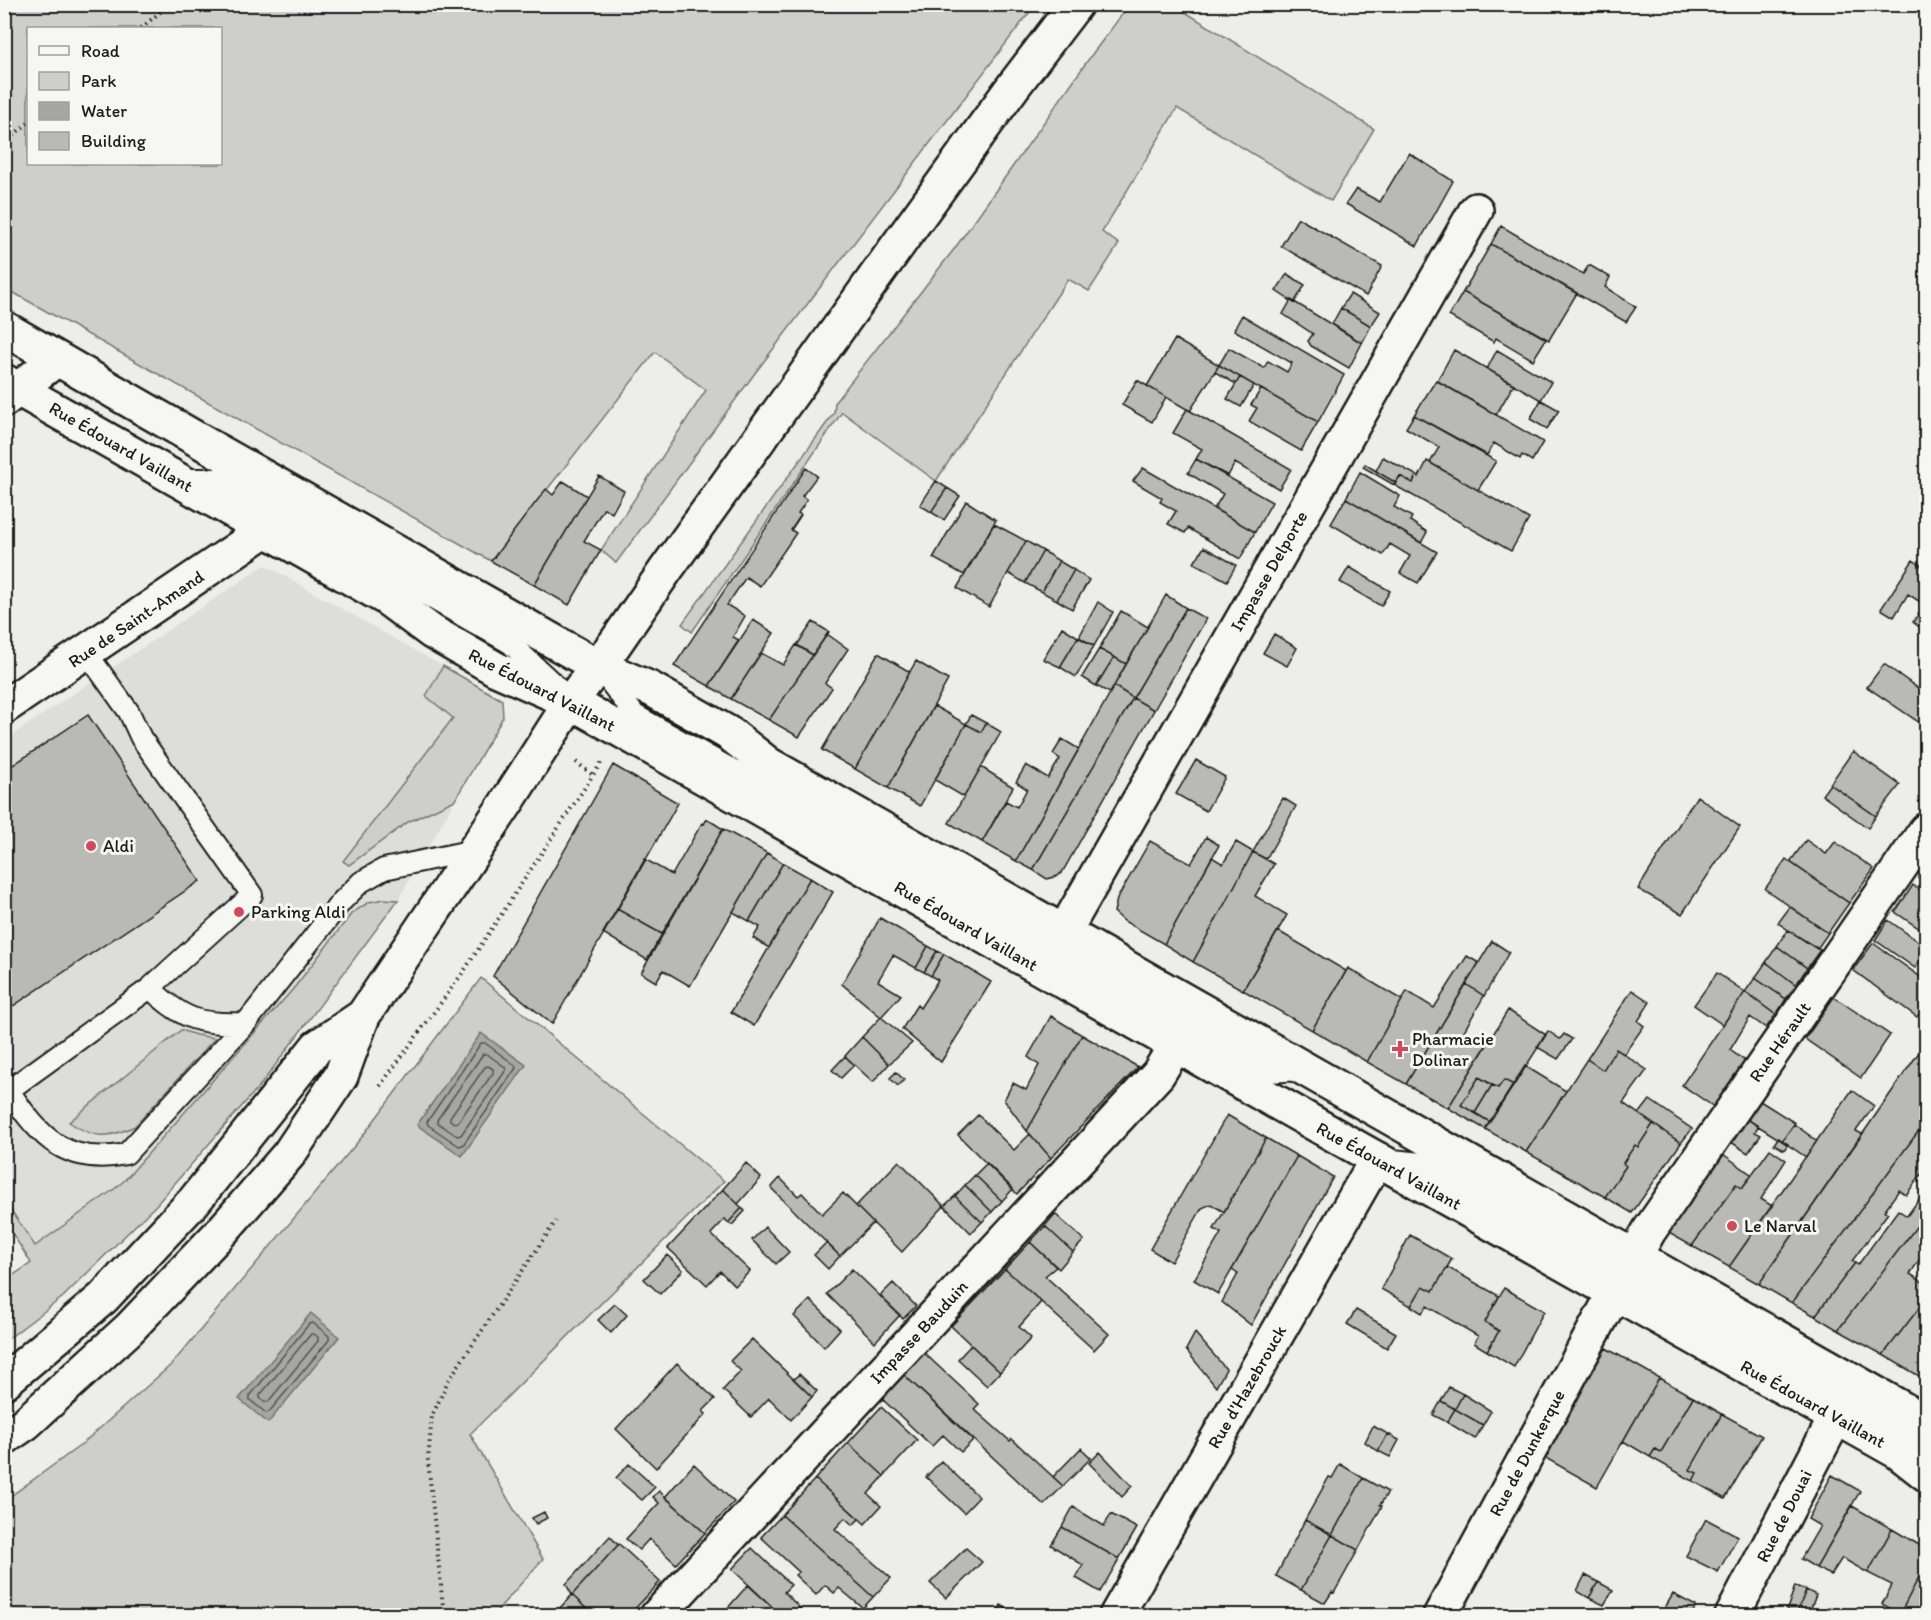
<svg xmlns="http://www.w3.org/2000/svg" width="1931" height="1620" viewBox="0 0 1931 1620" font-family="Itim,sans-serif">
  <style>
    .built { fill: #ddddda }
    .green { fill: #cececb; stroke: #757574; stroke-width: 1.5; fill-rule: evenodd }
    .water { fill: #a6a6a3; stroke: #6f6f6d; stroke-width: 1.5 }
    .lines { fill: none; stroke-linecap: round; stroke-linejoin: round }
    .shore { stroke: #535352; stroke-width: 1.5 }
    .building { fill: #b9b9b6; stroke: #1c1c1c; stroke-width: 1.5 }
    .service-casing { stroke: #1c1c1c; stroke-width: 24 }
    .minor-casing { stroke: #1c1c1c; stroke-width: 38 }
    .secondary-casing { stroke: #1c1c1c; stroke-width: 38 }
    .path { stroke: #1c1c1c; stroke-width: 4; stroke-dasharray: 1.5 4.5; stroke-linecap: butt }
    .service { stroke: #f6f6f2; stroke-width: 20 }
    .minor { stroke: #f6f6f2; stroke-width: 33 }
    .secondary { stroke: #f6f6f2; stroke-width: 33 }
    .poi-dot { fill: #d1495b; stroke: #f6f6f2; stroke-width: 2 }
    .labels { text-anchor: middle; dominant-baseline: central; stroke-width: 6; stroke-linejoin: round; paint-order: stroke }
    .street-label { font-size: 18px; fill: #1c1c1c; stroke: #f6f6f2 }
    .poi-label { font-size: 18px; fill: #1c1c1c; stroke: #f6f6f2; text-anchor: start }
  </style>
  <rect width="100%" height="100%" fill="#edede9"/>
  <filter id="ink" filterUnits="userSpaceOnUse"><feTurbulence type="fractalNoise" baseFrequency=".0167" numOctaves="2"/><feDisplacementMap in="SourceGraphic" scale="12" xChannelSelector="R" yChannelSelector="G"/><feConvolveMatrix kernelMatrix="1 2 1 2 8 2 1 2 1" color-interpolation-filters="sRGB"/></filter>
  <g filter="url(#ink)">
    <path class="built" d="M265,565L502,700L503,717L398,900L262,1083L156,1205L63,1297L5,1222V740Z"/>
    <path class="green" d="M1130,4L1174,5L1374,129L1331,201L1177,108L1102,232L1119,244L1089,291L1068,279L936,481L842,412L692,632L682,624L834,413L835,402L955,248L1093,53Z
      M5,5H1035L755,373L616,563L601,550L706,390L655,352L491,561L5,288ZM28,28H220V164H28Z
      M443,666L502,700L503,717L455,800L408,822L349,865L343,861L453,718L426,696Z
      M384,899L398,900L262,1083L156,1205L63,1297L5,1341V1281L31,1263L5,1222V1201L35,1246L113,1190L125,1180L294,988L352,913L369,902Z
      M481,978L724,1181L470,1434L543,1559L493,1615H5L4,1501L81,1445L172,1364L361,1138Z
      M181,1030L196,1035L215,1038L135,1126C107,1139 94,1139 69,1122Z"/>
    <path class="water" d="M481,1033L526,1065L462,1156L417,1125Z
      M311,1313L339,1337L268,1423L239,1399Z"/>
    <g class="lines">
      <path class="shore" d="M481,1043H485L515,1065L516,1068L463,1145L459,1146L428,1125L427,1122Z
        M483,1054H487L505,1067L506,1070L461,1135L457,1136L438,1123L437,1120Z
        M488,1066L493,1069V1073L458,1122L454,1123L450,1120V1117L485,1067Z
        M313,1323L329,1336V1340L269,1412L266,1413L250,1400V1396L309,1324Z
        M311,1334H314L318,1337V1341L268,1402H264L260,1398V1395Z"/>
    </g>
    <path class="building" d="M1409,153L1453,181L1417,246L1346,204L1356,189L1380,202Z
      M1298,218L1382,266L1366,296L1281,246Z
      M1501,226L1583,274L1589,265L1610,277L1605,287L1636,307L1626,322L1491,244Z
      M1491,244L1577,293L1549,340L1463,292Z
      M1287,274L1305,285L1294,303L1276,291Z
      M1463,292L1546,339L1533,360L1496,338L1494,342L1449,316Z
      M1350,294L1380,312L1371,326L1341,308Z
      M1291,300L1362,343L1349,368L1311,346L1308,341L1313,334L1283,314Z
      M1341,308L1371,326L1362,343L1332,324Z
      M1242,315L1344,375L1318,422L1219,365L1229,348L1264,368L1268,361L1287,372L1292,363L1234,330Z
      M1175,339L1219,365L1190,411L1147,386Z
      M1454,350L1514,384L1496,415L1437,381Z
      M1497,350L1551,382L1541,400L1487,369Z
      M1219,365L1240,377L1236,384L1215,372Z
      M1240,377L1254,385L1241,407L1227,399Z
      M1137,380L1166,397L1152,422L1122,405Z
      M1436,380L1543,442L1532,461L1522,455L1520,459L1494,443L1487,455L1414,415Z
      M1261,389L1318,422L1301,451L1249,421L1257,408L1251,405Z
      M1541,400L1559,410L1547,429L1530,419Z
      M1187,409L1291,469L1279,489L1235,463L1228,476L1196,459L1202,449L1173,433Z
      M1414,415L1496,461L1478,490L1430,463L1439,447L1406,428Z
      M1383,457L1416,475L1413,483L1400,476L1396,483L1376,471Z
      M1196,459L1272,502L1255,532L1214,509L1223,494L1188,473Z
      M1427,461L1529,519L1511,551L1394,485L1400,476L1413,483L1416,475L1419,477Z
      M1365,464L1376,471L1396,483L1394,485L1363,467Z
      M806,468L817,476L802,496L807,500L798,513L801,515L791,530L796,533L760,586L746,577L727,605L745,616L733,637L739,640L709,686L674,666Z
      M1143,468L1255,532L1240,559L1188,528L1185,533L1168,524L1176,511L1160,502L1162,498L1133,481Z
      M1360,472L1400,496L1394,507L1412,517L1410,521L1427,532L1421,543L1346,498Z
      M599,476L624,491L612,513L604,508L584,541L601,550L569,605L534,585Z
      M563,481L587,496L534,585L491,561L546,489L553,495Z
      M936,481L947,488L931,512L920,505Z
      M947,488L960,496L944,520L931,512Z
      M1346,498L1437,552L1418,583L1400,573L1410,556L1390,544L1383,555L1331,524Z
      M966,501L996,520L964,575L933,558Z
      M994,524L1026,541L989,607L957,588Z
      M1026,541L1043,551L1025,583L1008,573Z
      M1204,547L1236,565L1227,581L1194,563Z
      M1043,551L1059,561L1042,592L1025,583Z
      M1913,560L1926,569V632L1913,622L1925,605L1908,594L1894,617L1881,609Z
      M1059,561L1074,570L1057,600L1042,592Z
      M1349,567L1390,591L1381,606L1340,582Z
      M1074,570L1089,580L1072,609L1057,600Z
      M1166,595L1186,608L1133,698L1114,686Z
      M1098,602L1113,612L1094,646L1079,637Z
      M1186,608L1206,619L1154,710L1133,698Z
      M1121,611L1148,627L1126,664L1099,649Z
      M753,620L774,633L731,699L709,686Z
      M813,622L829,632L813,655L797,645Z
      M1062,627L1078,637L1060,667L1043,659Z
      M827,634L848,649L825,683L832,688L799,737L769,720Z
      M1274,634L1297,648L1287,666L1263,653Z
      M1078,637L1094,646L1076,677L1060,667Z
      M796,645L813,655L769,720L731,699L761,653L783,665Z
      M1099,649L1114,657L1096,686L1082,677Z
      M878,653L910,672L855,769L822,750Z
      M1114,657L1126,664L1110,693L1096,686Z
      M916,661L948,680L888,788L855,769Z
      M1884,664L1926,694V727L1867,687Z
      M1114,686L1133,698L1033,870L1016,861Z
      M1133,698L1154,710L1063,871L1058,876L1047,879L1033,870Z
      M934,706L966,724L920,806L888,788Z
      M88,715L200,881L4,1012V811L9,808L4,802V771Z
      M971,715L986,723L981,732L966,724Z
      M986,723L1001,732L964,797L935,780L966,724L981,732Z
      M1062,739L1079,749L1016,861L982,842L1006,801L1017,807L1027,789L1016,782L1026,765L1048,778L1060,759L1053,754Z
      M1853,751L1900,785L1876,816L1830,784Z
      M1196,760L1225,777L1206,811L1176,794Z
      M613,765L678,803L552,1024L493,976Z
      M981,767L1013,787L982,842L949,823Z
      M1830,784L1876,816L1868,828L1822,795Z
      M1697,796L1740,827L1682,914L1638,889Z
      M1283,798L1296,806L1266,859L1253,852Z
      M707,819L723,829L662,934L617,909L645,859L672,875L702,823L704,824Z
      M723,829L767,853L690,986L663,970L656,982L641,973Z
      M1206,837L1219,845L1164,944L1124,921L1114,912L1117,899L1150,841L1191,864Z
      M1806,840L1826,854L1835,842L1874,869L1849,903L1790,862Z
      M1236,842L1253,852L1193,962L1164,944L1212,857L1223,864Z
      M1253,852L1274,864L1255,896L1287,915L1243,990L1193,962Z
      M767,853L783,863L749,921L733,912Z
      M1786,859L1849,903L1828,933L1765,889Z
      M783,863L810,878L769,948L753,938L760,927L749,921Z
      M1926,866V885L1918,878Z
      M810,878L833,892L754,1026L731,1012Z
      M1913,885L1926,895V933L1895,912Z
      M1790,907L1828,933L1817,949L1778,923Z
      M617,909L662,934L647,960L603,933Z
      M880,918L928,946L916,968L893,955L878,981L901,995L881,1017L842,984Z
      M1888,920L1926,947V953L1915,968L1875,940Z
      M1788,930L1820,950L1807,968L1777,946Z
      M1278,931L1346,971L1312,1030L1243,990Z
      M1492,941L1509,952L1484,996L1466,984Z
      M1873,943L1926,981V1005L1917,1017L1853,970Z
      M928,946L937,951L924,972L916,968Z
      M1777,946L1807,968L1796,985L1766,962Z
      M937,951L944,954L931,976L924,972Z
      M944,954L991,982L941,1062L902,1029L917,1005L920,1008L938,980L931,976Z
      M1467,956L1479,963L1406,1084L1367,1062L1407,991L1434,1008Z
      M1766,962L1796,985L1786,999L1755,978Z
      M1348,968L1402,1000L1367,1062L1312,1030Z
      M1717,973L1745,992L1723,1025L1694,1005Z
      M1755,978L1786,999L1776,1015L1745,992Z
      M1466,984L1484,996L1464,1031L1487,1045L1448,1108L1406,1084Z
      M1632,990L1650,1002L1638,1021L1644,1026L1624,1054L1616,1049L1603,1070L1587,1059Z
      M1745,992L1776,1015L1766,1028L1750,1017L1730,1050L1745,1061L1714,1107L1682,1085Z
      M1834,997L1890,1035L1861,1078L1805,1039Z
      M1508,1010L1546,1035L1514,1085L1504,1080L1498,1088L1479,1077L1461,1105L1490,1122L1485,1129L1448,1108Z
      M1051,1016L1082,1035L1027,1131L1004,1100L1013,1083L1026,1090L1039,1065L1028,1057Z
      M881,1017L912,1043L889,1064L862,1037Z
      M1548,1031L1560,1039L1564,1034L1572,1039L1558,1059L1537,1047Z
      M1082,1035L1138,1067L1051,1158L1027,1131Z
      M862,1037L889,1064L873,1082L845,1056Z
      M1926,1042V1121L1792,1303L1759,1284Z
      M1616,1049L1647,1070L1623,1103L1653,1124L1638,1147L1635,1145L1623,1163L1626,1166L1605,1197L1526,1152L1587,1059L1603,1070Z
      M845,1056L854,1065L841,1078L832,1070Z
      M1525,1066L1566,1091L1526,1152L1485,1129Z
      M896,1072L904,1080L898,1086L890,1078Z
      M1479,1077L1492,1085L1475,1113L1461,1105Z
      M1504,1080L1514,1085L1490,1122L1475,1113L1492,1085L1498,1088Z
      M1852,1090L1874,1106L1856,1131L1862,1134L1759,1284L1729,1267Z
      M1650,1100L1692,1129L1681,1143L1639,1114Z
      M1760,1101L1795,1123L1782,1141L1747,1119Z
      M978,1115L1014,1150L1030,1134L1051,1158L1017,1194L958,1135Z
      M1227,1115L1266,1138L1224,1212L1211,1204L1202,1208L1171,1262L1150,1249Z
      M1747,1119L1758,1126L1755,1132L1761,1135L1748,1153L1731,1142Z
      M1926,1121V1168L1906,1195L1899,1190L1884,1211L1888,1213L1852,1261L1855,1263L1815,1316L1792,1303Z
      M1653,1124L1681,1143L1632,1213L1605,1197L1626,1166L1623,1163L1635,1145L1638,1147Z
      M1794,1124L1817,1141L1806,1157L1782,1141Z
      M1266,1138L1297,1156L1218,1294L1194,1280L1221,1233L1214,1229Z
      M1778,1138L1788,1144L1784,1150L1774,1144Z
      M1770,1149L1786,1160L1761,1199L1772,1206L1729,1267L1692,1246L1736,1184L1742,1188Z
      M1723,1154L1752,1175L1742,1188L1736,1184L1692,1246L1667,1232Z
      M1297,1156L1333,1177L1251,1325L1222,1302L1238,1274L1232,1270Z
      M899,1161L944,1206L902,1252L856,1206Z
      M746,1163L761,1178L738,1204L723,1189Z
      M987,1163L1013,1189L1002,1201L975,1175Z
      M975,1175L1002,1201L992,1212L965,1185Z
      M780,1178L798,1196L802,1193L822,1214L843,1193L873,1223L840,1256L771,1188Z
      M965,1185L992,1212L982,1222L955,1196Z
      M723,1189L742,1208L728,1223L725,1219L711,1234L750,1271L735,1286L720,1271L707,1285L668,1248Z
      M955,1196L982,1222L971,1233L944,1206Z
      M1920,1198L1926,1204V1214L1838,1330L1815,1316L1855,1263L1858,1265L1898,1210L1907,1216Z
      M742,1208L745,1211L732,1225L728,1223Z
      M1055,1214L1084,1240L1073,1252L1045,1226Z
      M1926,1214V1251H1925L1910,1274L1926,1284V1299L1883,1355L1838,1330Z
      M1045,1226L1073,1252L1059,1269L1030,1242Z
      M765,1227L789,1252L776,1264L752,1240Z
      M1410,1235L1452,1259L1433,1291L1423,1286L1411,1306L1381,1289Z
      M1030,1242L1056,1267L1045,1276L1109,1334L1094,1350L1005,1269Z
      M826,1243L840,1256L828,1269L814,1255Z
      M667,1255L683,1270L660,1294L644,1279Z
      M1447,1267L1499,1296L1485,1322L1499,1331L1487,1351L1474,1343L1478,1336L1427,1306L1422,1313L1411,1306L1423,1286L1433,1291Z
      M852,1269L900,1315L875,1342L827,1294Z
      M1005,1269L1041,1302L1019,1327L1031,1338L1000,1372L951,1326Z
      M893,1283L916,1306L903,1319L880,1296Z
      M1504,1288L1544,1311L1514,1367L1487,1351L1499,1331L1485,1322Z
      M1926,1299V1380L1883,1355Z
      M810,1300L840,1329L824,1347L794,1316Z
      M615,1304L627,1315L611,1333L598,1320Z
      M1356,1310L1396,1333L1387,1348L1347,1324Z
      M1195,1333L1226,1369L1216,1387L1186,1350Z
      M752,1339L812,1397L791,1420L769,1398L751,1417L723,1390L741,1371L730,1361Z
      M971,1345L1000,1372L987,1386L958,1359Z
      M1606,1348L1659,1378L1597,1487L1542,1456Z
      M923,1352L979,1404L974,1409L1010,1441L1012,1439L1063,1486L1044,1505L903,1374Z
      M677,1363L715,1399L703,1411L706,1414L656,1468L616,1429Z
      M799,1374L817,1391L812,1397L794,1379Z
      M903,1374L973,1440L961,1452L943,1435L932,1446L881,1398Z
      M1659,1378L1693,1397L1661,1452L1655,1449L1650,1457L1623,1441Z
      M1449,1387L1463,1394L1455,1409L1441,1401Z
      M1463,1394L1491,1411L1483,1425L1455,1409Z
      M1693,1397L1722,1414L1690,1470L1697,1473L1693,1481L1650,1457L1655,1449L1661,1452Z
      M1441,1401L1455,1409L1447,1422L1433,1415Z
      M881,1407L917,1440L884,1476L848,1443Z
      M1455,1409L1483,1425L1475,1439L1447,1422Z
      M1722,1414L1762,1436L1725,1499L1693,1481L1697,1473L1690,1470Z
      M1373,1426L1388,1434L1378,1451L1365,1442Z
      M1388,1434L1399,1440L1390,1457L1378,1451Z
      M848,1443L884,1476L868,1494L881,1506L865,1524L815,1479Z
      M1081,1448L1091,1458L1063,1486L1053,1477Z
      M1100,1452L1132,1486L1122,1497L1089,1463Z
      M941,1461L979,1497L964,1513L926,1477Z
      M629,1464L655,1487L642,1500L616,1478Z
      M694,1464L734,1502L705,1533L665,1497Z
      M1340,1464L1363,1478L1332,1535L1305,1520L1329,1477L1332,1478Z
      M1832,1475L1860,1491L1816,1568L1801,1559L1820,1526L1808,1519Z
      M1363,1478L1388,1492L1380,1505L1382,1506L1358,1550L1332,1535Z
      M815,1479L859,1519L853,1525L845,1518L835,1529L891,1578L873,1597L782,1515Z
      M659,1491L705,1533L676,1564L649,1539L639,1550L626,1539L659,1503L653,1497Z
      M1852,1506L1892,1529L1868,1573L1842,1558L1831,1575L1816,1568Z
      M1073,1507L1104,1526L1111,1514L1137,1528L1119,1559L1062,1527Z
      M544,1512L547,1518L536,1524L532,1518Z
      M782,1515L873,1597L863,1608L839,1588L834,1593L825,1585L816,1595L795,1575L799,1572L761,1537Z
      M1706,1519L1738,1536L1718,1572L1686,1556Z
      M1305,1520L1332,1535L1301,1590L1276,1576Z
      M1062,1527L1119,1559L1100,1592L1076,1578L1083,1565L1051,1545Z
      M1892,1529L1926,1549V1563L1900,1614L1882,1604L1892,1585L1868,1573Z
      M1332,1535L1358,1550L1334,1593L1332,1592L1325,1603L1301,1590Z
      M610,1536L618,1545L572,1595L566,1584Z
      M619,1544L660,1582L628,1616H594L572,1595Z
      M752,1548L791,1585L784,1592L800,1608L795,1613L798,1616H782L732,1569Z
      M966,1548L982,1562L946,1598L930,1583Z
      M1926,1563V1594L1914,1616H1903L1900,1614Z
      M1585,1575L1598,1582L1589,1598L1577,1591Z
      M1598,1582L1613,1590L1604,1605L1589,1598Z
      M748,1585L782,1616H730L725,1611Z
      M1795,1586L1806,1590L1796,1616H1794L1786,1612Z
      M1806,1590L1816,1595L1808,1616H1796Z
      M1673,1594L1696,1606L1691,1616H1667L1662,1613Z
      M572,1595L594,1616H562L557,1611Z
      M1001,1605L1019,1616H995Z"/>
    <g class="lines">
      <defs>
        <path id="service" d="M184,479H223L510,643L556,686
          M86,652L129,712L141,738L252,895L150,988L9,1090C38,1137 67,1166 126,1154L246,1023L341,902L361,882L384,869L474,850
          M602,672L635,715L1269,1072L1301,1070
          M150,988C183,1020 200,1025 246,1023
          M1392,1160L1432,1164L1926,1443"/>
        <path id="minor" d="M4,400L57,359
          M4,707L267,529
          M1064,932L1476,210
          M1635,1256L1649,1231L1926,830
          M657,1616L1158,1074L1176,1045
          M1116,1616L1377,1159
          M1440,1616L1615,1292
          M1732,1616L1836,1417"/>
        <path id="secondary" d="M4,328L207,445L597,666L651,689L730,734L768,764L1926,1422
          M4,381L386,598L432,632L496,669L571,702L1338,1137L1898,1452L1926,1474
          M4,1382L103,1298L195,1200L317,1047L363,1016
          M4,1438L26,1423L129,1329L223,1230L289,1154L341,1076L363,1016L505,805L571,702L597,666L614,645L665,571L903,238L1012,88L1076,4"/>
      </defs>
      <use href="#service" class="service-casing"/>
      <use href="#minor" class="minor-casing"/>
      <use href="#secondary" class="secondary-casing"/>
      <path class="path" d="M141,28L170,4
        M4,143L28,123
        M576,762L594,776
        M380,1086L462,974L601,763
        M444,1616L428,1460L432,1416L448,1381L556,1221"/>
      <use href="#service" class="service"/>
      <use href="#minor" class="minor"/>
      <use href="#secondary" class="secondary"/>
    </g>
  </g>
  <g class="poi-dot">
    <circle cx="91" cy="846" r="6"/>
    <circle cx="239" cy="912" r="6"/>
    <path d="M1397 1040h6v6h6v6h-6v6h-6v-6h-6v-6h6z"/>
    <circle cx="1732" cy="1226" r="6"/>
  </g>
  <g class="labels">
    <g class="street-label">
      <text transform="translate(121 447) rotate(30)">Rue Édouard Vaillant</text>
      <text transform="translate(1269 571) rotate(-60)">Impasse Delporte</text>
      <text transform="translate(136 619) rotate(-34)">Rue de Saint-Amand</text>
      <text transform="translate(542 690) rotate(27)">Rue Édouard Vaillant</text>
      <text transform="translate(966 926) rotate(30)">Rue Édouard Vaillant</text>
      <text transform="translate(1780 1042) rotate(-55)">Rue Hérault</text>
      <text transform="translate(1389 1166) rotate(29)">Rue Édouard Vaillant</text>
      <text transform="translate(919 1332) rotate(-47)">Impasse Bauduin</text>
      <text transform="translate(1247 1387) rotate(-60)">Rue d'Hazebrouck</text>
      <text transform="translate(1813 1404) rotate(29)">Rue Édouard Vaillant</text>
      <text transform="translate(1527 1453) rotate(-62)">Rue de Dunkerque</text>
      <text transform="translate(1784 1516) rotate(-63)">Rue de Douai</text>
    </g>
    <g class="poi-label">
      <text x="103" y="846">Aldi</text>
      <text x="251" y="912">Parking Aldi</text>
      <text x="1412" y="1039">Pharmacie<tspan x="1412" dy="21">Dolinar</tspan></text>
      <text x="1744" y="1226">Le Narval</text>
    </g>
  </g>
  <rect width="1931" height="1620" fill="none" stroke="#f6f6f2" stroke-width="24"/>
  <rect x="12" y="12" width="1907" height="1596" fill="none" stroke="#1c1c1c" stroke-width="2" filter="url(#ink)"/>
  <rect x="27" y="27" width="195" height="138" fill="#f6f6f2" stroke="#9f9f9c" stroke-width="1.5"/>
  <rect x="39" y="46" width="30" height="9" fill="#f6f6f2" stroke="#9f9f9c" stroke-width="1.5"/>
  <text x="81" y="57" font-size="18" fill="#1c1c1c">Road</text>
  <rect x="39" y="72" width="30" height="18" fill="#cececb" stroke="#9f9f9c" stroke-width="1.5"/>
  <text x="81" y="87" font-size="18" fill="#1c1c1c">Park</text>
  <rect x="39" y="102" width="30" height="18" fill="#a6a6a3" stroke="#9f9f9c" stroke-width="1.5"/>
  <text x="81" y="117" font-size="18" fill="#1c1c1c">Water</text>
  <rect x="39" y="132" width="30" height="18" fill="#b9b9b6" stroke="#9f9f9c" stroke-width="1.5"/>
  <text x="81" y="147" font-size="18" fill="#1c1c1c">Building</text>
</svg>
